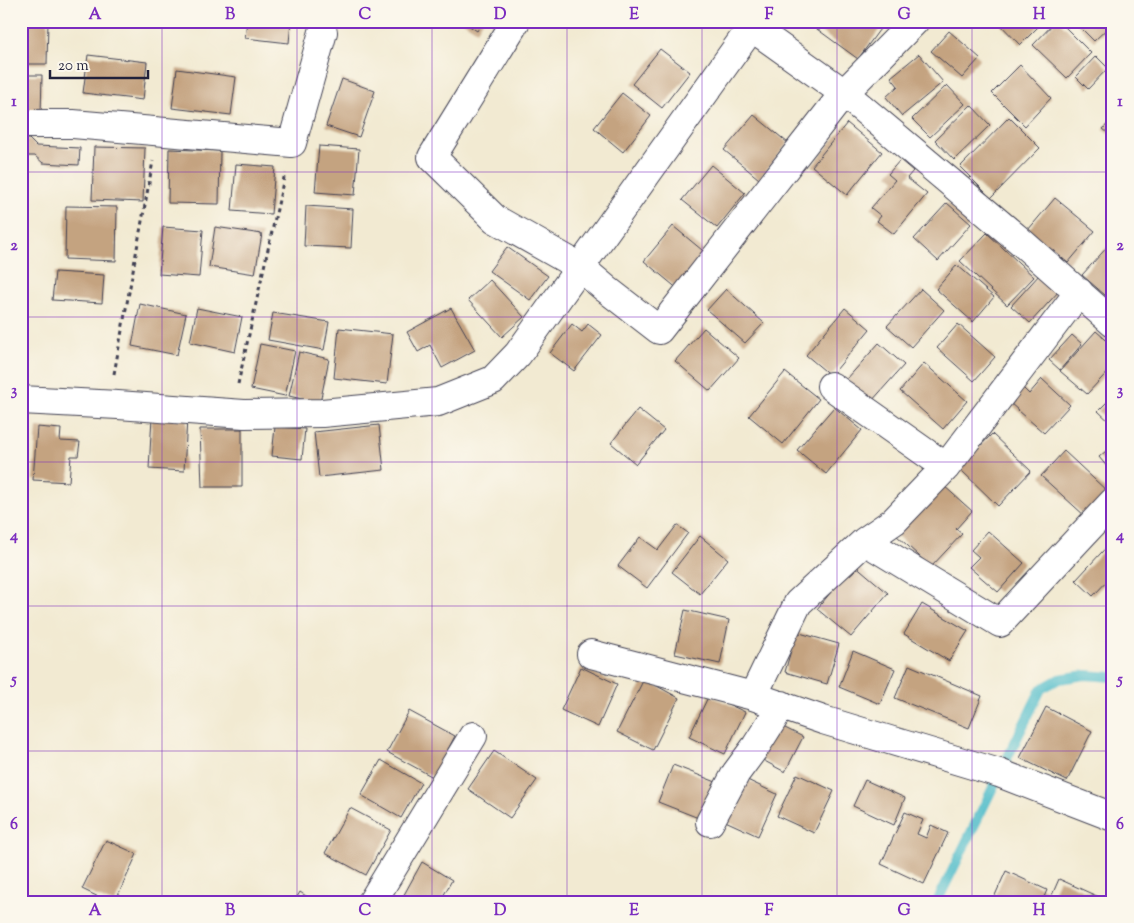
<svg xmlns="http://www.w3.org/2000/svg" width="1134" height="923" viewBox="0 0 1134 923" font-family="'Sorts Mill Goudy',serif">
  <style>
    .lines { fill: none; stroke-linecap: round; stroke-linejoin: round }
    .stream { stroke: #4ebbc9; stroke-width: 10 }
    .building { fill: #c4a380 }
    .street-casing { stroke: #414052; stroke-width: 30 }
    .path { stroke: #414052; stroke-width: 3; stroke-dasharray: 4 4; stroke-linecap: butt }
    .street { stroke: #fff; stroke-width: 28 }
    .grid { fill: none; stroke: #7b2cbf; stroke-width: 1; stroke-opacity: 0.55 }
    .neatline { fill: none; stroke: #7b2cbf; stroke-width: 2 }
    .grid-label { font-size: 16px; text-anchor: middle; font-weight: bold; fill: #7b2cbf }
  </style>
  <rect width="100%" height="100%" fill="#fbf7ec"/>
  <filter id="ink" filterUnits="userSpaceOnUse"><feTurbulence type="fractalNoise" baseFrequency=".02" numOctaves="2"/><feDisplacementMap in="SourceGraphic" scale="10" xChannelSelector="R" yChannelSelector="G"/><feConvolveMatrix kernelMatrix="1 2 1 2 8 2 1 2 1" color-interpolation-filters="sRGB"/></filter>
  <filter id="wash" filterUnits="userSpaceOnUse"><feTurbulence type="fractalNoise" baseFrequency=".0096" numOctaves="4" result="noise"/><feDisplacementMap in="SourceGraphic" scale="20" xChannelSelector="R" yChannelSelector="G"/><feGaussianBlur stdDeviation="1.12" result="paint"/><feColorMatrix in="noise" values="0 0 0 0 0 0 0 0 0 0 0 0 0 0 0 0 0 1.4 0 .05"/><feComposite in="paint" operator="in"/></filter>
  <g filter="url(#wash)">
    <rect width="100%" height="100%" fill="#f2ead2"/>
    <g class="lines">
      <path class="stream" d="M937,902L1041,689L1059,679L1085,675L1113,677"/>
    </g>
    <g id="blocks">
      <path class="building" d="M21,21H48L47,64H21Z
        M102,21H127V25L102,22Z
        M247,21H291L289,43L245,38Z
        M462,21H483L477,31Z
        M806,21H883L885,22L858,59Z
        M997,21H1044L1020,45Z
        M1056,21H1059L1091,53L1067,78L1033,45Z
        M1074,21H1113V23L1094,41Z
        M949,31L980,58L962,78L931,51Z
        M660,49L690,72L662,108L632,84Z
        M919,54L943,82L902,116L886,97L898,86L891,77Z
        M88,55L147,62L143,100L83,93Z
        M1096,56L1108,68L1088,89L1076,77Z
        M1020,65L1051,98L1025,126L992,93Z
        M177,69L236,77L231,115L172,108Z
        M21,75H42L41,114H21Z
        M342,79L375,91L359,137L326,126Z
        M947,85L965,104L930,137L912,119Z
        M622,93L651,116L623,152L594,128Z
        M971,105L990,125L954,160L935,140Z
        M754,115L788,143L759,179L724,150Z
        M1009,117L1040,148L991,198L960,167Z
        M1113,118V137L1103,129Z
        M847,123L882,152L847,195L812,166Z
        M21,139H29L36,146L80,148L79,165L43,163L35,156H21Z
        M319,146L359,149L355,195L315,192Z
        M94,147L145,148L143,202L92,200Z
        M169,149L220,151L219,204L168,203Z
        M900,160L913,171L907,178L927,194L894,234L877,221L881,216L871,208L895,180L888,174Z
        M236,164L275,167L271,214L232,211Z
        M711,165L745,193L717,228L682,200Z
        M1055,198L1095,231L1068,263L1028,230Z
        M947,203L971,224L938,261L914,239Z
        M66,206L117,207L116,261L65,259Z
        M306,206L353,209L351,248L304,246Z
        M673,226L708,255L679,290L644,261Z
        M163,227L203,230L199,277L159,274Z
        M215,227L262,234L255,274L209,267Z
        M987,233L1034,277L1007,305L960,261Z
        M1110,244L1113,247V302L1082,275Z
        M507,247L548,276L530,300L489,271Z
        M957,265L994,297L973,322L936,289Z
        M55,272L104,275L102,303L52,300Z
        M1040,274L1059,291L1030,323L1011,306Z
        M490,280L524,317L502,337L468,300Z
        M726,289L764,323L745,343L707,310Z
        M921,289L944,310L911,347L887,326Z
        M140,304L186,314L177,355L132,346Z
        M197,308L242,317L235,352L190,342Z
        M451,308L475,350L442,368L430,345L418,352L407,332Z
        M845,308L870,329L831,376L806,355Z
        M273,313L329,322L324,350L268,340Z
        M572,324L582,332L588,324L602,335L574,371L550,353Z
        M958,324L995,357L974,381L937,348Z
        M339,328L393,334L387,384L334,378Z
        M704,328L739,358L710,391L675,361Z
        M1096,331L1113,346V366L1087,394L1060,371Z
        M1072,335L1082,344L1060,370L1049,360Z
        M879,343L904,365L871,402L846,380Z
        M260,344L295,351L285,396L251,389Z
        M299,352L329,359L320,403L289,396Z
        M924,363L967,401L943,429L900,391Z
        M785,372L819,399L783,444L749,416Z
        M1042,379L1070,405L1044,433L1010,403L1023,388L1029,394Z
        M1113,396V425L1098,411Z
        M834,407L862,430L826,474L797,450Z
        M638,409L664,430L636,464L611,443Z
        M152,417L187,419L184,471L149,469Z
        M379,425L384,470L319,477L314,432Z
        M37,427L61,429L60,441L80,442L78,456H71L69,482L33,480Z
        M275,427L305,429L302,459L272,456Z
        M200,429H242V487H202Z
        M992,434L1031,471L998,506L959,468Z
        M1113,445V474L1099,457Z
        M1064,451L1108,492L1085,516L1041,476Z
        M943,485L972,511L956,529L962,534L931,567L896,535Z
        M677,525L688,533L647,588L618,566L640,537L658,550Z
        M988,531L1024,563L998,592L969,567L979,557L971,550Z
        M700,536L728,559L700,594L672,572Z
        M1113,540V575L1093,596L1076,580Z
        M854,564L888,593L851,637L817,609Z
        M922,604L968,631L949,661L904,634Z
        M685,610L729,620L720,664L675,654Z
        M796,632L839,644L827,684L785,672Z
        M853,651L895,669L880,704L839,687Z
        M909,665L982,696L969,728L895,698Z
        M581,667L617,684L598,727L561,710Z
        M644,679L679,698L653,750L617,732Z
        M709,695L745,712L725,754L689,737Z
        M1046,707L1092,731L1067,781L1020,758Z
        M409,711L455,736L433,777L387,752Z
        M777,724L803,737L785,772L759,758Z
        M494,751L537,780L510,818L468,789Z
        M381,760L421,783L401,818L361,795Z
        M673,765L716,782L701,819L658,802Z
        M797,774L834,791L814,833L777,816Z
        M741,777L777,794L758,836L721,819Z
        M865,780L905,798L894,825L853,806Z
        M350,808L391,830L366,875L325,853Z
        M905,812L923,820L917,834L926,838L931,825L948,833L924,884L881,864Z
        M106,840L137,854L115,902H109L82,889Z
        M422,862L452,880L440,902H400Z
        M1006,871L1047,890L1042,902H992Z
        M1059,879L1101,898L1099,902H1049Z
        M300,892L315,902H294Z"/>
    </g>
  </g>
  <g filter="url(#ink)">
    <use href="#blocks" fill-opacity="0" stroke="#414052" stroke-width="1"/>
    <g class="lines">
      <defs>
        <path id="street" d="M516,21L432,157L495,219L580,267L606,289L659,330L844,93L915,21
          M743,21L844,93L1019,240L1113,323
          M21,124H73L292,143L323,32
          M831,386L946,467
          M21,400L118,405L244,414L322,413L438,402L493,380L518,354L751,28
          M865,541L1000,623L1113,502
          M591,654L753,696L823,720L999,773L1113,817
          M753,696L798,603L865,541L894,521L946,467L1079,292
          M710,822L736,773L756,746L782,705
          M372,902L473,736"/>
      </defs>
      <use href="#street" class="street-casing"/>
      <path class="path" d="M114,374L153,161
        M238,384L285,173"/>
      <use href="#street" class="street"/>
    </g>
  </g>
  <path class="grid" d="M162,21V902M297,21V902M432,21V902M567,21V902M702,21V902M837,21V902M972,21V902M21,172H1113M21,317H1113M21,462H1113M21,606H1113M21,751H1113"/>
  <rect width="1134" height="923" fill="none" stroke="#fbf7ec" stroke-width="55"/>
  <path d="M50 70v8h98v-8" fill="none" stroke="#22223b" stroke-width="2.5"/>
  <text x="58" y="70" font-size="15" fill="#22223b" stroke="#fbf7ec" stroke-width="4" paint-order="stroke">20 m</text>
  <rect x="28" y="28" width="1078" height="868" class="neatline"/>
  <g class="grid-label">
    <text x="95" y="19">A</text>
    <text x="230" y="19">B</text>
    <text x="365" y="19">C</text>
    <text x="500" y="19">D</text>
    <text x="634" y="19">E</text>
    <text x="769" y="19">F</text>
    <text x="904" y="19">G</text>
    <text x="1039" y="19">H</text>
    <text x="14" y="106">1</text>
    <text x="1120" y="106">1</text>
    <text x="14" y="250">2</text>
    <text x="1120" y="250">2</text>
    <text x="14" y="395">3</text>
    <text x="1120" y="395">3</text>
    <text x="14" y="540">4</text>
    <text x="1120" y="540">4</text>
    <text x="14" y="684">5</text>
    <text x="1120" y="684">5</text>
    <text x="14" y="829">6</text>
    <text x="1120" y="829">6</text>
    <text x="95" y="915">A</text>
    <text x="230" y="915">B</text>
    <text x="365" y="915">C</text>
    <text x="500" y="915">D</text>
    <text x="634" y="915">E</text>
    <text x="769" y="915">F</text>
    <text x="904" y="915">G</text>
    <text x="1039" y="915">H</text>
  </g>
</svg>
